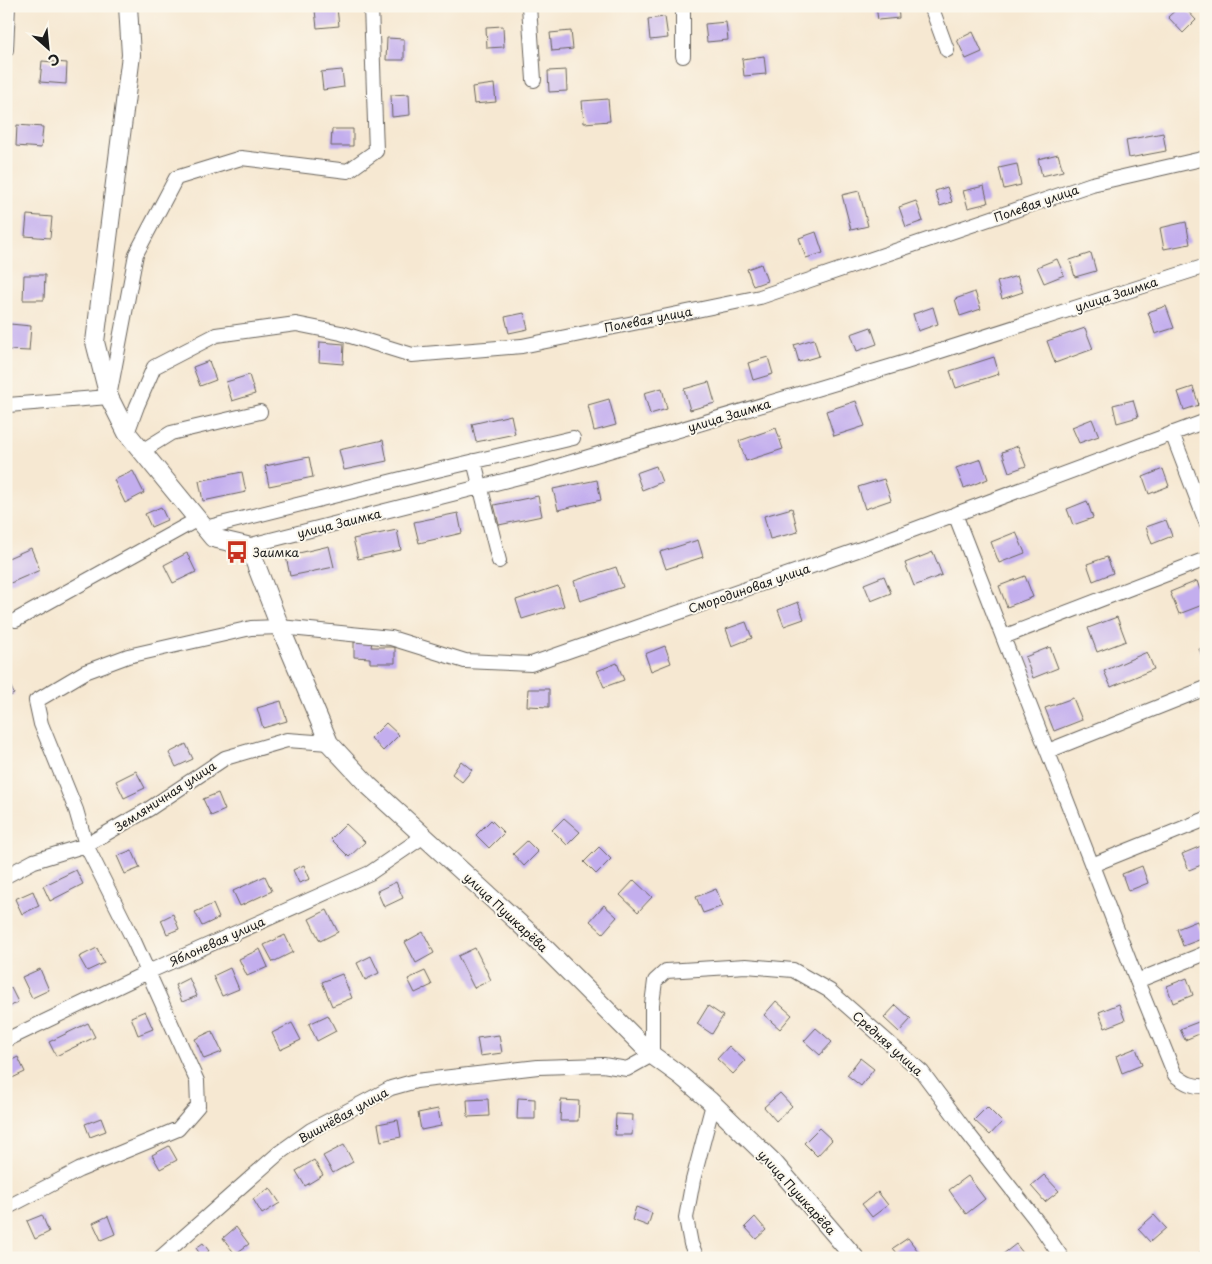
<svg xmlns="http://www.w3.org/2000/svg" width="1212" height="1264" viewBox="0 0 1212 1264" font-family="'Playpen Sans',sans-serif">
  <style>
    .building { fill: #c3aeee }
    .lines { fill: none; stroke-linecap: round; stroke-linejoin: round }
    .minor-casing { stroke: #68635c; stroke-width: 16 }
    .tertiary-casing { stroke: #68635c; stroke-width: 20 }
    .minor { stroke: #fff; stroke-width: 14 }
    .tertiary { stroke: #fff; stroke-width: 18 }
    .labels { text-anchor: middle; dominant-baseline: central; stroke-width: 4; stroke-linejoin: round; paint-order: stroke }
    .street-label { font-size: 12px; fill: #1c1c1c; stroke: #fbf7ec }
    .poi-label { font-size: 12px; fill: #1c1c1c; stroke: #fbf7ec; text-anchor: start }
  </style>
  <rect width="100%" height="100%" fill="#fbf7ec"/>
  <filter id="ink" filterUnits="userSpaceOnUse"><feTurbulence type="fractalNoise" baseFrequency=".02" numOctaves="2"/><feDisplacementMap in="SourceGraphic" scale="10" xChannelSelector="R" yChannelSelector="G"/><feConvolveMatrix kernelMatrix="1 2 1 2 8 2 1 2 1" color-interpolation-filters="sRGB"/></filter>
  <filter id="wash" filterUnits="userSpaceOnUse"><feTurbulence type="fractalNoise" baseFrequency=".0096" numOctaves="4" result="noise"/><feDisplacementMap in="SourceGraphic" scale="20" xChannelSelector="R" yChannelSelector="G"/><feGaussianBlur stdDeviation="1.12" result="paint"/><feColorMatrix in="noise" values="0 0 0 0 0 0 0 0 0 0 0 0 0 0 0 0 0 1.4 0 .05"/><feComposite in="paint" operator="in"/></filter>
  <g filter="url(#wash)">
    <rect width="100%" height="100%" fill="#f6e8d2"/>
    <g id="blocks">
      <path class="building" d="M876,6H898L899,18L878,20Z
        M1180,6H1183L1196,20L1183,33L1168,17Z
        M337,8L339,26L317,28L315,10Z
        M665,17L668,38L650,40L648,19Z
        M726,22L728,40L707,42L705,24Z
        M503,26L504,47L487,48L486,27Z
        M571,31L573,49L552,51L550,33Z
        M973,32L982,52L966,59L957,40Z
        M387,38L404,39V60H386Z
        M764,56L766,74L744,76L742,59Z
        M42,61L67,63L66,84L40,82Z
        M342,70L344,87L323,90L321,72Z
        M566,70L567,91L549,92L548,71Z
        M494,84L496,102L474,104L472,87Z
        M409,94L410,115L392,117L391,95Z
        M608,99L610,121L584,123L582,101Z
        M17,125L43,127L41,148L16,146Z
        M332,129H353V146H331Z
        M1163,133L1166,151L1129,158L1126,140Z
        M1058,154L1063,171L1042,176L1038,159Z
        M1017,164L1021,185L1004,189L999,168Z
        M984,186L988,203L968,208L963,191Z
        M947,187L952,202L940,206L935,191Z
        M859,191L868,226L851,230L842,195Z
        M916,201L923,221L906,227L899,207Z
        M27,215L52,217L50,238L25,236Z
        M1186,222L1190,244L1164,249L1160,228Z
        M816,232L823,253L806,258L799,238Z
        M1091,253L1096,271L1075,277L1070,260Z
        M1057,259L1064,275L1044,283L1037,267Z
        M761,264L767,281L753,286L747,269Z
        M24,275H45L44,300H23Z
        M1017,276L1023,292L1002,299L997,282Z
        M975,292L981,309L960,316L955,299Z
        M1166,306L1174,328L1155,334L1148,312Z
        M933,307L938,324L918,331L913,314Z
        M524,313L528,329L509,333L505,317Z
        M10,324L31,326L29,351L8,350Z
        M871,327L877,344L857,351L851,334Z
        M1085,328L1093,349L1055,363L1047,341Z
        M814,339L819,356L799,362L794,345Z
        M320,342L344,344L343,364L319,362Z
        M768,357L773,374L753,380L748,363Z
        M994,357L999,374L956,388L950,371Z
        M209,361L216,380L200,386L193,367Z
        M249,375L255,394L232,401L226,382Z
        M709,382L715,403L690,410L684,389Z
        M1193,387L1199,405L1184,410L1178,392Z
        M662,388L667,409L650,414L644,393Z
        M609,399L616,425L594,431L588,405Z
        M1133,400L1138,417L1117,423L1113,405Z
        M856,401L865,426L834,436L826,411Z
        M511,415L515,434L476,442L472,424Z
        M1092,419L1099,436L1079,443L1072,427Z
        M776,428L783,449L746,461L739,441Z
        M383,440L387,461L344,470L339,450Z
        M1018,446L1026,466L1009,472L1002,452Z
        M309,457L313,477L269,486L265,466Z
        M981,459L988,479L964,488L956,468Z
        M656,466L662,482L642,490L636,473Z
        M1163,469L1169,486L1149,494L1143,477Z
        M133,471L144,493L125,503L114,480Z
        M242,472L246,492L203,501L199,481Z
        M884,479L891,500L865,509L858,487Z
        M597,480L601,500L558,510L553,489Z
        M538,496L542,516L499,525L494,505Z
        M1087,501L1093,518L1073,525L1067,509Z
        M161,507L167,520L151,527L145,514Z
        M792,508L798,532L770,539L764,516Z
        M458,513L462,533L419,543L414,522Z
        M1166,520L1172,536L1152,544L1146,527Z
        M397,530L401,550L358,559L353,539Z
        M1016,532L1025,553L999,563L991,542Z
        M698,540L703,557L666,569L660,552Z
        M329,546L334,567L290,576L286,556Z
        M31,548L40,570L6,585V559Z
        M933,552L942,575L914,586L905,563Z
        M187,553L196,572L173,583L164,565Z
        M1107,557L1113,573L1093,581L1087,564Z
        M616,567L623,587L580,601L574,581Z
        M884,576L891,593L871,601L864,584Z
        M1025,576L1033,597L1007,607L999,586Z
        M1197,581L1205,604L1179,614L1170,592Z
        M558,586L564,606L522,619L516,600Z
        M798,602L804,619L784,626L778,610Z
        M1117,617L1126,641L1097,652L1088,628Z
        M746,622L752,638L732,646L726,629Z
        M354,642H372L371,647H395V663H370V658L354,657Z
        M665,646L671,663L651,671L645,654Z
        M1206,646V665L1199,649Z
        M1050,647L1058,668L1033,678L1025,657Z
        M1147,652L1154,669L1111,687L1104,671Z
        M617,663L624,680L604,687L597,671Z
        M6,675L14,694L6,698Z
        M528,689H549V707L527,706Z
        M1073,698L1082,720L1054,731L1045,708Z
        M281,701L287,721L263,728L257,708Z
        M386,723L399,735L383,751L371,738Z
        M186,744L193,759L176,767L169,753Z
        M461,761L472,770L462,782L452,774Z
        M136,771L145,788L124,798L116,781Z
        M218,793L225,810L211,816L203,799Z
        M564,818L580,832L567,845L552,830Z
        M491,820L504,833L489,848L476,835Z
        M346,824L365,842L349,857L331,839Z
        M527,841L538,852L524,866L513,854Z
        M1206,844V863L1189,870L1182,854Z
        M599,847L611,859L596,874L584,862Z
        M132,850L140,868L125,874L117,856Z
        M304,865L310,879L299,883L293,870Z
        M1142,866L1148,883L1128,891L1122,874Z
        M76,870L83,884L50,901L43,886Z
        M265,876L272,891L240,906L233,891Z
        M634,880L652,897L638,912L620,895Z
        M396,882L403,898L384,907L377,891Z
        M716,889L723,906L703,913L696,897Z
        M33,891L39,906L22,914L15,899Z
        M213,904L219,918L202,926L195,912Z
        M604,905L617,917L603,933L590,921Z
        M327,910L338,932L320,941L309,919Z
        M173,914L179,929L167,934L161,920Z
        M1197,921L1204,938L1183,946L1177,929Z
        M423,932L434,953L416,963L405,942Z
        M285,935L293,952L273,962L264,945Z
        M97,948L104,963L87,971L79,957Z
        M475,948L491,980L474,988L458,956Z
        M260,949L268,967L247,976L239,959Z
        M371,956L379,973L365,980L357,963Z
        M230,968L239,989L222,996L213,976Z
        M40,969L49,990L32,998L22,977Z
        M425,971L432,985L415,993L408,979Z
        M342,974L352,998L332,1006L322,982Z
        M189,978L197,996L182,1002L175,985Z
        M1187,978L1193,995L1173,1003L1167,986Z
        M11,988L18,1002L6,1009V991Z
        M776,1001L792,1015L780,1029L764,1015Z
        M1119,1004L1125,1020L1105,1028L1099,1012Z
        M896,1005L911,1019L899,1032L884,1018Z
        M708,1006L723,1016L712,1034L697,1024Z
        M145,1011L153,1029L138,1035L131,1017Z
        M328,1015L336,1031L317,1041L309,1024Z
        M1206,1019V1031L1185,1040L1180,1029Z
        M88,1023L95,1037L56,1056L49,1042Z
        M292,1023L301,1040L280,1050L272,1033Z
        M816,1028L832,1042L820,1055L804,1041Z
        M212,1031L222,1052L204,1059L195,1039Z
        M499,1035L502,1053L480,1056L477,1038Z
        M729,1046L745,1061L733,1074L717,1059Z
        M1136,1048L1142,1065L1122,1073L1116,1056Z
        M18,1057L25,1072L8,1080L6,1063Z
        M860,1058L874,1069L861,1086L847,1075Z
        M780,1093L792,1106L776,1121L764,1107Z
        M518,1098L535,1099V1119H517Z
        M488,1099L489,1116L468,1117L467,1100Z
        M561,1100L579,1101L578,1121H560Z
        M987,1107L1002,1122L990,1135L974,1120Z
        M438,1109L441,1126L421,1130L418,1113Z
        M616,1114L633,1115L632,1135H615Z
        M101,1118L106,1131L90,1137L85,1124Z
        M398,1120L401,1137L381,1141L378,1124Z
        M819,1128L832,1140L817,1156L804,1143Z
        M344,1145L353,1162L333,1173L323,1156Z
        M169,1146L177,1160L160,1169L152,1155Z
        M314,1160L323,1175L305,1186L296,1171Z
        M1044,1175L1059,1191L1045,1202L1031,1186Z
        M968,1176L985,1199L966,1214L949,1190Z
        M270,1188L280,1203L262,1214L253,1199Z
        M878,1192L888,1205L872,1217L862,1204Z
        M636,1207L652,1213L648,1226L632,1220Z
        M42,1215L49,1232L35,1239L27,1221Z
        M1154,1215L1166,1228L1150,1242L1138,1229Z
        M108,1216L115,1234L101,1240L93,1223Z
        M755,1217L766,1230L756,1239L745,1227Z
        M236,1227L249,1244L235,1254L223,1238Z
        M908,1238L921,1255L916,1258H901L893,1248Z
        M203,1243L209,1251L202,1257L196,1248Z
        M1016,1244L1027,1258H998Z
        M1206,1246V1258H1194Z"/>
    </g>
  </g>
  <g filter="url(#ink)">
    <use href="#blocks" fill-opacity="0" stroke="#68635c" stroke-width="1"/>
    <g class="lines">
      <defs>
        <path id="minor" d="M529,6L534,80
          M683,6V56
          M931,6L947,50
          M6,50L8,6
          M6,403L8,405L109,397L136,254L176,178L241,158L348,171L376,151L371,6
          M127,433L137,406L154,367L216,335L296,324L341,333L412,355L522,346L760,297L1092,184L1206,158
          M1172,433L1206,522
          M142,451L171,433L260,412
          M474,461L499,561
          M955,514L1137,981L1175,1075C1185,1083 1192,1087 1206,1086
          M205,528L433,471L573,438
          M247,546L535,473L906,362L1206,266
          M16,620L198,519
          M1003,637L1206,559
          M1048,751L1206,688
          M1092,865L1206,819
          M6,876L34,861L86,845L149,809L225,758L287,740L329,743
          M1137,981L1206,953
          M6,1040L148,972L370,873L424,836
          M6,1208L79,1170L178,1129L198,1106L197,1081L134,941L86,845L76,810L41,724L36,701L85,672L128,656L251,628L280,627L391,638L465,661L531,664L875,544L1206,421
          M160,1258L279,1153L311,1130L391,1088L416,1081L538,1067L603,1065L627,1069L652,1055V1004L655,981L666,971L746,966L793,970L830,991L922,1072L966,1131L1036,1220L1062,1258
          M697,1258L691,1244L686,1218L693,1180L713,1104"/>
        <path id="tertiary" d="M128,6L131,55L95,342L109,397L127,433L213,538L247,546L253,557L280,627L329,743L369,786L533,936L652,1055L681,1076L709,1100L773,1162L855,1258"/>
      </defs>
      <use href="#minor" class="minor-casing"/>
      <use href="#tertiary" class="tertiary-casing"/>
      <use href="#minor" class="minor"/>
      <use href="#tertiary" class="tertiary"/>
    </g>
  </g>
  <defs>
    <symbol id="bus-bare" viewBox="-9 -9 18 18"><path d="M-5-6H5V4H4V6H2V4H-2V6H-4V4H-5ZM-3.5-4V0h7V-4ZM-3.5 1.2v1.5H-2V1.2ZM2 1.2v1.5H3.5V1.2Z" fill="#c8321e" stroke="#fbf7ec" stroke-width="2.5" paint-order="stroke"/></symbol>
  </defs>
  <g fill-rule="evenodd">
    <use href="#bus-bare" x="221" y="536" width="32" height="32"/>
  </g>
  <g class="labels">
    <g class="street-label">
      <text transform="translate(1036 203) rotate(-19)">Полевая улица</text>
      <text transform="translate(1116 294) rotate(-18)">улица Заимка</text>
      <text transform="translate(648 319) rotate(-11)">Полевая улица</text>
      <text transform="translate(729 415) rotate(-17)">улица Заимка</text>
      <text transform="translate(339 523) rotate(-14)">улица Заимка</text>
      <text transform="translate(749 588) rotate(-19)">Смородиновая улица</text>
      <text transform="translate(165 796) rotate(-33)">Земляничная улица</text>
      <text transform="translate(506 912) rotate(43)">улица Пушкарёва</text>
      <text transform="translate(217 941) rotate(-24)">Яблоневая улица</text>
      <text transform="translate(888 1043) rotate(42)">Средняя улица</text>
      <text transform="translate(343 1115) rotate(-29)">Вишнёвая улица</text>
      <text transform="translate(797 1192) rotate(48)">улица Пушкарёва</text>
    </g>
    <g class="poi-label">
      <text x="253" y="552">Заимка</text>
    </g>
  </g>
  <rect width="1212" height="1264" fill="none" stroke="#fbf7ec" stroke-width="25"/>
  <g transform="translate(48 48) rotate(153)" stroke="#fbf7ec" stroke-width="4" paint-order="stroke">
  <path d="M0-4L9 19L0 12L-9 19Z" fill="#1c1c1c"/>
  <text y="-8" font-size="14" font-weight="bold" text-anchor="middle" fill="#1c1c1c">С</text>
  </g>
</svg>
